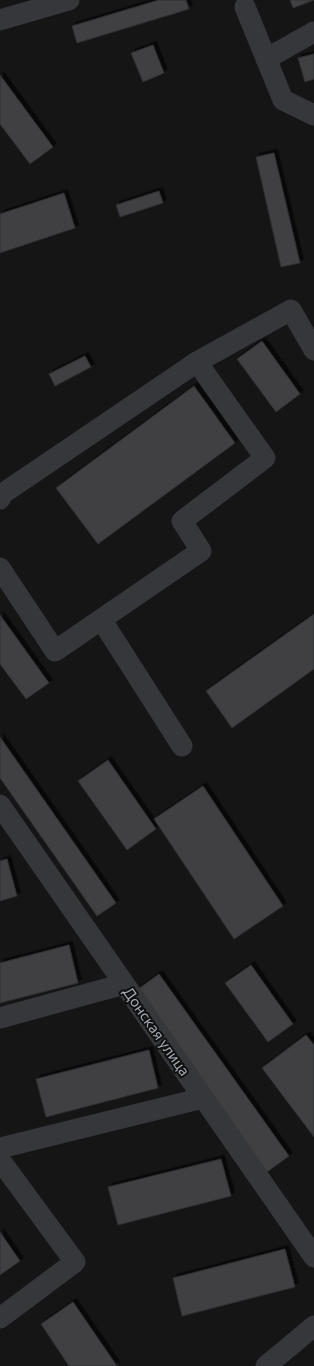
<svg xmlns="http://www.w3.org/2000/svg" width="314" height="1366" viewBox="0 0 314 1366" font-family="Commissioner,sans-serif">
  <style>
    .building { fill: #3f4043; stroke: #2f2f32; filter: url(#shadow) }
    .lines { fill: none; stroke-linecap: round; stroke-linejoin: round }
    .minor { stroke: #36373b; stroke-width: 21 }
    .labels { text-anchor: middle; dominant-baseline: central; stroke-width: 4; stroke-linejoin: round; paint-order: stroke }
    .street-label { font-size: 15px; fill: #a7acb6; stroke: #101011 }
  </style>
  <defs>
    <filter id="shadow"><feDropShadow dx="3.5" dy="-3.5" stdDeviation="0" flood-color="#0009"/></filter>
  </defs>
  <rect width="100%" height="100%" fill="#151516"/>
  <path class="building" d="M159,0H186L189,9L77,43L72,26Z
    M290,0H314L293,8Z
    M153,45L164,73L143,82L131,53Z
    M314,54V79L305,82L298,58Z
    M0,75L53,147L30,164L0,124Z
    M274,153L300,263L281,267L256,157Z
    M159,191L163,203L120,217L116,205Z
    M64,193L75,228L0,253V214Z
    M262,341L300,394L276,412L237,359Z
    M85,356L91,367L55,386L49,374Z
    M194,386L235,443L98,544L56,488Z
    M314,614V669L232,728L206,691Z
    M0,615L49,683L26,699L0,664Z
    M0,737L116,903L97,916L0,778Z
    M108,760L156,829L127,850L78,781Z
    M203,786L283,906L234,939L154,819Z
    M7,859L17,896L0,901V861Z
    M69,945L78,983L0,1003V963Z
    M251,965L293,1024L268,1042L225,983Z
    M159,974L289,1156L267,1172L137,990Z
    M306,1035L314,1045V1137L262,1068Z
    M149,1050L158,1088L46,1117L36,1079Z
    M221,1159L231,1196L118,1225L108,1187Z
    M0,1232L20,1261L0,1275Z
    M285,1249L295,1287L182,1316L173,1278Z
    M73,1302L117,1366H69L41,1324Z"/>
  <g class="lines">
    <path class="minor" d="M245,7L283,100L314,115
      M0,20L69,0
      M266,59L314,32
      M0,499L2,494L197,362L291,310L314,350
      M0,568L55,651L201,551L182,521L265,458L197,362
      M101,619L182,746
      M0,805L314,1257
      M0,1018L124,984
      M0,1148L203,1098
      M0,1160L75,1262L0,1318
      M266,1366L314,1326"/>
  </g>
  <g class="labels">
    <g class="street-label">
      <text transform="translate(157 1031) rotate(55)">Донская улица</text>
    </g>
  </g>
</svg>
